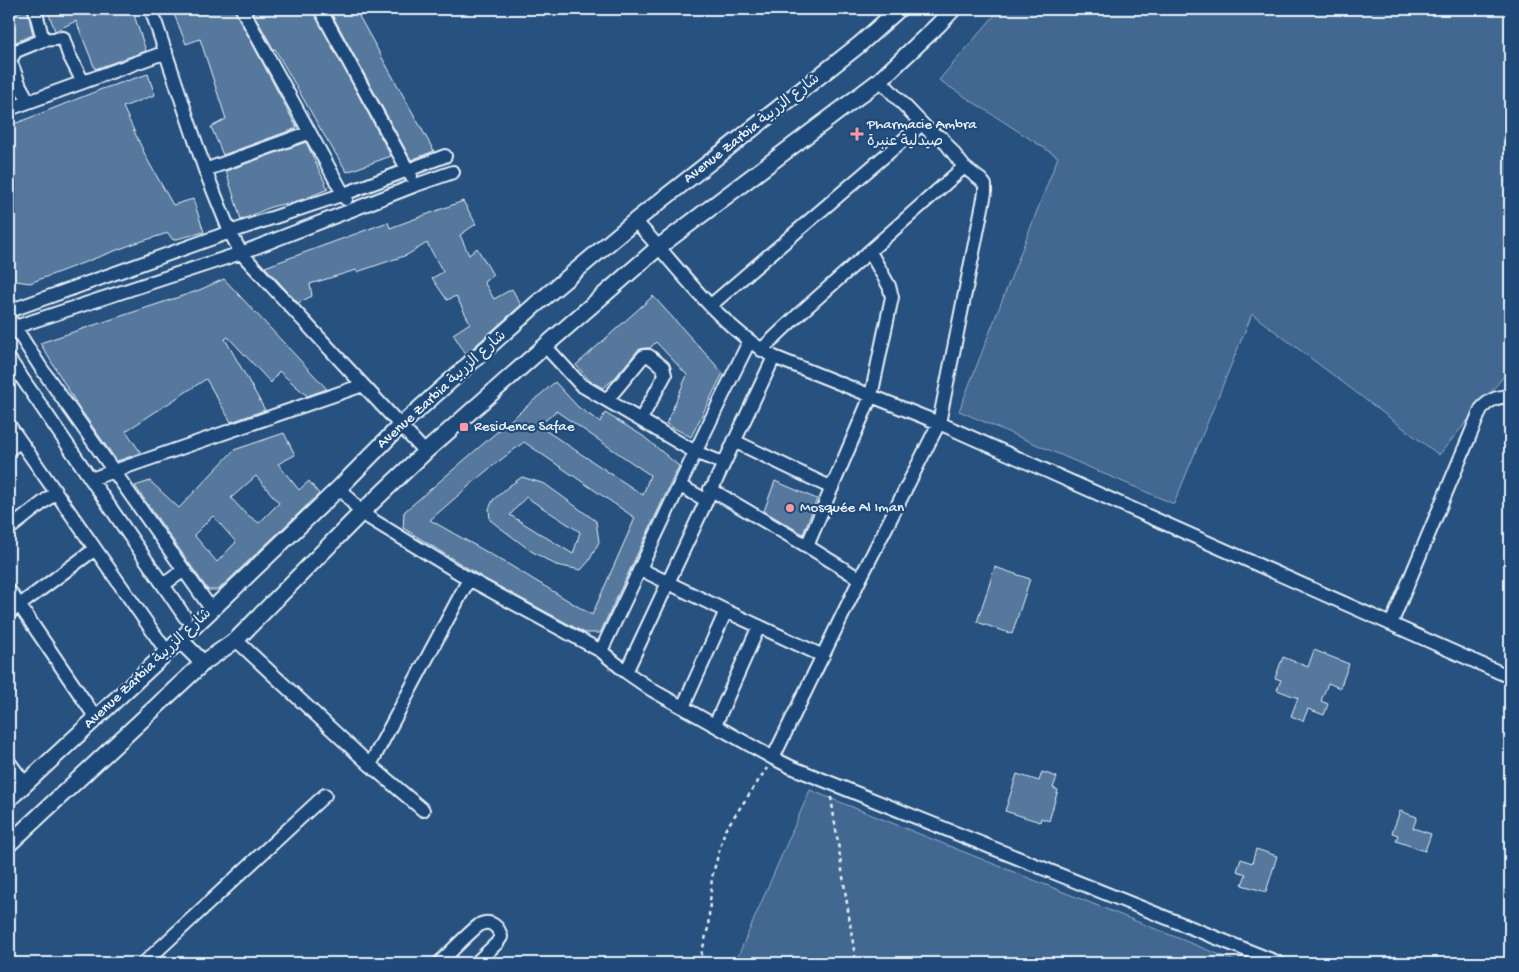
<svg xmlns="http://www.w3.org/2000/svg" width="1519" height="972" viewBox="0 0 1519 972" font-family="'Gochi Hand','Playpen Sans Arabic',sans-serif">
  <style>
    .green { fill: #436891; stroke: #96acc4 }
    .building { fill: #57789d; stroke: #e8f1f8; fill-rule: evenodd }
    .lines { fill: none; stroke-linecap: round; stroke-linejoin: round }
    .minor-casing { stroke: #e8f1f8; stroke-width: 16 }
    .major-casing { stroke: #e8f1f8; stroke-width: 19 }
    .path { stroke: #e8f1f8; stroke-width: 2.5; stroke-dasharray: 4 4; stroke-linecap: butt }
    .minor { stroke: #1f4a7a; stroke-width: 12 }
    .major { stroke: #1f4a7a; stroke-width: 15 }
    .poi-dot { fill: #ff9aa2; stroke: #1f4a7a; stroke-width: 2 }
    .labels { text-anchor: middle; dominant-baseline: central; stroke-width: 4.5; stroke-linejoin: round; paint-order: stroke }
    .poi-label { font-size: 15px; fill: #e8f1f8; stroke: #1f4a7a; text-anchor: start }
    .street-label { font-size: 15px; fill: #e8f1f8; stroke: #1f4a7a }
  </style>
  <rect width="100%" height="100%" fill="#27517f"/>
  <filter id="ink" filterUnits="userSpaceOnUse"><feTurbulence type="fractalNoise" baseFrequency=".02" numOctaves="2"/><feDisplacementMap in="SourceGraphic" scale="10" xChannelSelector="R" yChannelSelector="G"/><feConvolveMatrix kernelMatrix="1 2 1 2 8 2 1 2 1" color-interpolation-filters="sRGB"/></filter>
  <g filter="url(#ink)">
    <path class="green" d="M1000,9H1510V369L1439,455L1252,314L1174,504L959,411L1058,157L939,80Z
      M810,790L1240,963H735Z"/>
    <path class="building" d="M27,9L33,35L13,43L9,47V16Z
      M47,9H132L146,51L95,69L76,21L55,31Z
      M172,9H234L297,128L223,155L211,127L226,119L200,39L186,44Z
      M251,9H312L391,156L347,172L321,130L275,49L274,50Z
      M329,9H355L434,151L411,160Z
      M148,74L155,95L123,107L147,159L173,205L193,199L204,232L173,240L168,233L133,244L30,283L9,280V126L102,89Z
      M306,142L328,189L304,199L271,207L241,220L226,171Z
      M463,201L476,224L460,235L469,255L477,248L493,275L484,282L494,299L512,289L521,305L466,354L453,334L470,323L456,296L447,300L432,278L443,272L427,243L407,255L357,272L356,270L310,284L312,296L298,303L265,267L388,222L390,228Z
      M224,279L327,389L307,396L279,371L271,383L228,337L225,339L265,410L231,422L206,379L126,431L141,453L117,461L80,409L40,343L197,291Z
      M653,296L723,373L691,437L666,424L687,375L656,342L650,348H644L638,350L614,379L603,388L590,381L576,365Z
      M555,382L578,407L600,422L605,413L643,436L679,466L600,633H585L485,579L403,528L404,512ZM556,411L650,475L643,495L539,426ZM524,442L635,518L592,615L508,564L430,520L485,472Z
      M284,433L295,455L278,464L299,490L309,481L319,494L218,590H208L135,486L150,481L179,508L234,450ZM256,476L279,503L259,523L245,513L231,498ZM213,516L236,542L217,562L194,535Z
      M522,477L545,484L596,521L599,542L589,561L581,570L556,565L531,551L490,520L489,509L493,500L509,486ZM526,497L580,532L573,554L510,515Z
      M775,481L817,499L803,534L764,511Z
      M995,567L1030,579L1012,634L977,622Z
      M1314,650L1349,664L1340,688L1328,683L1321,701L1328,704L1324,715L1308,709L1303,721L1291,716L1298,698L1277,690L1281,680L1275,678L1283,657L1308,667Z
      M1042,772L1057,777L1053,788L1058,790L1049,821L1041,818L1040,822L1005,811L1017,774L1039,781Z
      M1400,811L1417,817L1413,828L1431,834L1425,851L1396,841L1398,835L1392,833Z
      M1256,849L1277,856L1266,892L1242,885L1246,874L1237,871L1241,859L1252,863Z"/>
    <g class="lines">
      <defs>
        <path id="minor" d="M151,9L205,170L230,232L241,253L425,452
          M242,9L346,199
          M320,9L411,176
          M43,40L63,38L69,55L83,82
          M29,102L20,86L10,60L16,51L43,40L35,9
          M9,109L166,52
          M205,170L308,133
          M635,221C679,267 717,325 774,357L939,423L1510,677
          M711,305L922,124
          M9,311L230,232L344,194L445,156
          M11,321L41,368L212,610
          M15,327L241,253L416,185L453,172
          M545,346L581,385L695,452L723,463
          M761,350L798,315L964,167
          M9,359L185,617
          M607,400L641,359L644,356H649L663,367L665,375L641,419
          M9,425L167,652
          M734,441L832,488
          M9,450L19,442
          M91,479L363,385
          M680,486L706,500
          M340,487L361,513L469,579L601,651L626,672L652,690L773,758L791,767L1279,963
          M710,489L807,546L860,579
          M9,529L55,493
          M807,546L871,396L892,297L889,286L870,252
          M640,569L726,611L823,656
          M163,585L184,570
          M9,590L96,718
          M9,613L95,549
          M1391,624L1481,409C1490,399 1497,397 1510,396
          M236,640L370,765L423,810
          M601,651C650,548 698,444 749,342
          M626,672L774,357
          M683,707L726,611
          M715,725L759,626
          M773,758L860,579L939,423L985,193V185L981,180L964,167L942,138L930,132L880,80
          M9,762L25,784
          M370,765L469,579
          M144,963L325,795
          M439,963C447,956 473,928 481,924C491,920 499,927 501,937L497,943L476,963"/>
        <path id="major" d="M180,640L203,663
          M9,799L180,640L340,487L400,426L534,306L635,221L859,45L899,9
          M9,844L203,663L236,640L361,513L425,452L545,346L660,246L880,80L938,25L953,9"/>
      </defs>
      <use href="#minor" class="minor-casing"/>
      <use href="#major" class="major-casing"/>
      <path class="path" d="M831,797L856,963
        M699,963L708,928L712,877L725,830L767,768"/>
      <use href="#minor" class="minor"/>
      <use href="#major" class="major"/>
    </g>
  </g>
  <g class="poi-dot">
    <path d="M854.5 126.5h5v5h5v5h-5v5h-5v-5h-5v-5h5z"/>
    <rect x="459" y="422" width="10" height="10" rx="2.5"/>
    <circle cx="790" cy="508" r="5"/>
  </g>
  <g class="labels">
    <g class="poi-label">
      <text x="867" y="125">Pharmacie Ambra<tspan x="867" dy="17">صيدلية عنبرة</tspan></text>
      <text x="474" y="427">Residence Safae</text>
      <text x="800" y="508">Mosquée Al Iman</text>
    </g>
    <g class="street-label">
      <text transform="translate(752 129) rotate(-38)">Avenue Zarbia شارع الزربية</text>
      <text transform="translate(442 390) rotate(-42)">Avenue Zarbia شارع الزربية</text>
      <text transform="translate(148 669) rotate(-43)">Avenue Zarbia شارع الزربية</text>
    </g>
  </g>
  <rect width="1519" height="972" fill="none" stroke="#1f4a7a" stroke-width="30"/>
  <rect x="15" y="15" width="1489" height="942" fill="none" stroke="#e8f1f8" stroke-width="2" filter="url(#ink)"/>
</svg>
